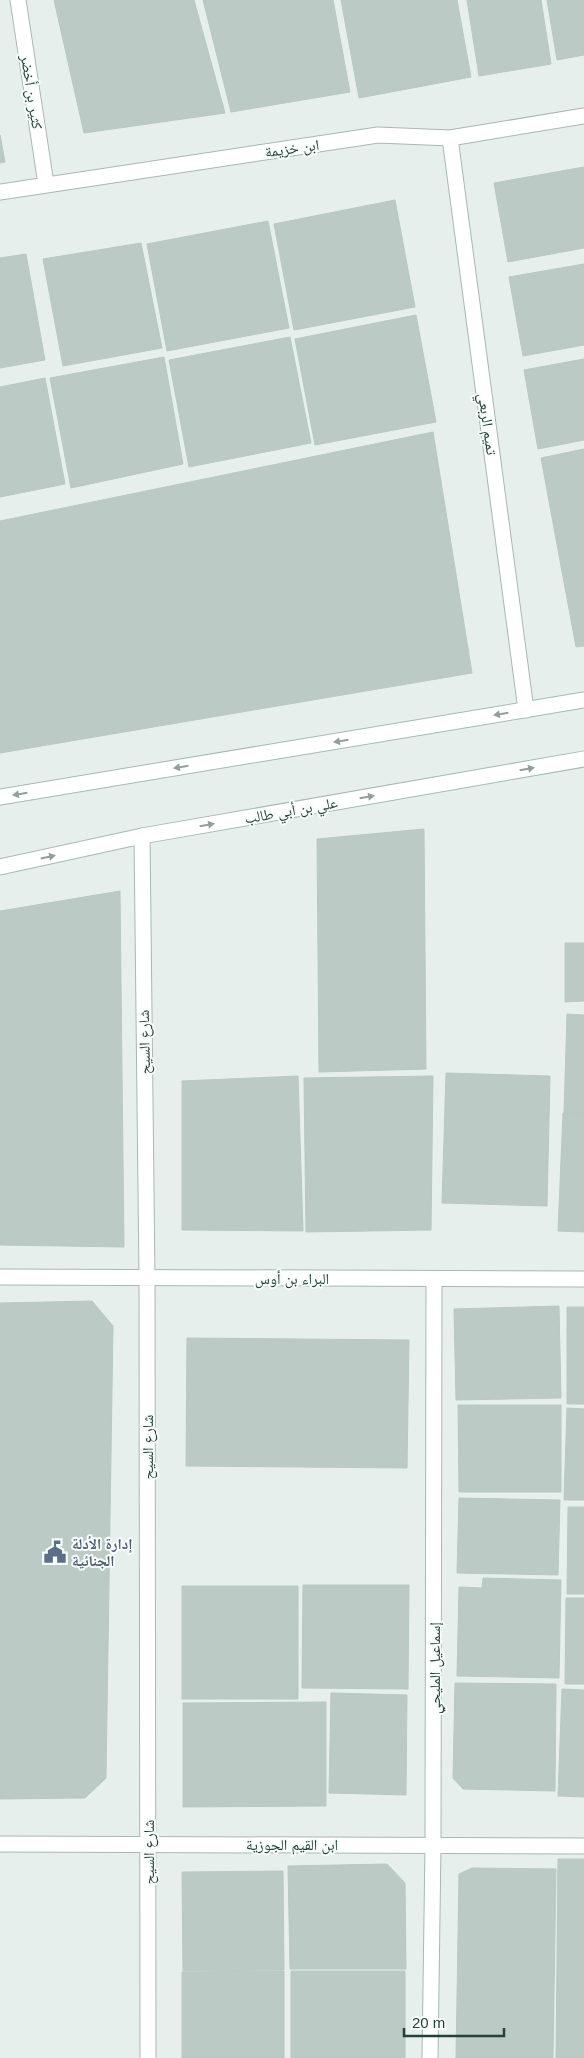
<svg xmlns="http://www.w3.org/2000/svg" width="584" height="2058" viewBox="0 0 584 2058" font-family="Helvetica,'Noto Naskh Arabic',sans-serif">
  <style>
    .building { fill: #bbcac4; stroke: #b8c9c2 }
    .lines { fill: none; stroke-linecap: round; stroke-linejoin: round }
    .street-casing { stroke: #a8b8b2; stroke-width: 17 }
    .secondary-casing { stroke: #a4bbb3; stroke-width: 17 }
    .street { stroke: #fff; stroke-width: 15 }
    .secondary { stroke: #fff; stroke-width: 15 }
    .oneway { fill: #92a09c }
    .labels { text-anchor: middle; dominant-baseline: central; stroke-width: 4; stroke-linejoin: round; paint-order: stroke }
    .street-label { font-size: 15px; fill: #24423a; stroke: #f7fbf9 }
    .service-label { font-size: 15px; font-weight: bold; fill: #4e5e75; stroke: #f7fbf9; text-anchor: start }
  </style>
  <rect width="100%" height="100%" fill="#e6efeb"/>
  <path class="building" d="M54,0H194L225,113L84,133Z
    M203,0H333L350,92L231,112Z
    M341,0H457L471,77L359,98Z
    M467,0H541L551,64L479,76Z
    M547,0H584V55L557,60Z
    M0,135L5,162L0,163Z
    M584,167V248L508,262L494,183Z
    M395,200L415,307L294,330L274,224Z
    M268,221L289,328L167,351L147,244Z
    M141,243L162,348L63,366L43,259Z
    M26,254L45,360L0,368V258Z
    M584,264V345L523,356L509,277Z
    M416,315L436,422L315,445L295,339Z
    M290,337L311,443L189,467L169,360Z
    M164,357L183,464L71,488L50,378Z
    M584,359V440L538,449L524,370Z
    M45,378L65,484L0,497V387Z
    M433,432L472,673L0,753V521Z
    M584,449V646L576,647L541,458Z
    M424,829L426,1069L319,1072L317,839Z
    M120,891L124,1247L0,1245V911Z
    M565,943H584V1001L565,1002Z
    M567,1014L584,1015V1114L564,1113Z
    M446,1073L550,1076L547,1206L442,1203Z
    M298,1076L303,1231L182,1230V1081Z
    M433,1076L431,1230L306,1232L304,1078Z
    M563,1113L584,1114V1232L558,1231Z
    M92,1301L113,1326L106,1778L85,1798L0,1799V1303Z
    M559,1306L561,1398L456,1400L454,1309Z
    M567,1307H584V1404H567Z
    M187,1338L409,1340L407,1468L186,1466Z
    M458,1405H561V1492H459Z
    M567,1408L584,1409V1500H564Z
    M459,1498L560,1500L558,1575L457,1573Z
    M568,1507H584V1594H567Z
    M483,1578L561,1580L559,1678L457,1676L459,1587L482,1588Z
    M303,1585H409L408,1689L302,1688Z
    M182,1586H298V1699H182Z
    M566,1598H584V1684H565Z
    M455,1683L556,1684L555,1791L463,1789L453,1778Z
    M562,1689L584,1690V1797L558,1796Z
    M331,1693L407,1695L406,1795L329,1793Z
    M326,1702V1806L183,1807V1703Z
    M558,1859H584V2058H556Z
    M387,1864L405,1883L406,1969H290L288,1866Z
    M472,1868L556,1869L553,2058H456L459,1874Z
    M283,1871L284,1970L183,1971L182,1872Z
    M284,1971V2058H182V1972Z
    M291,1971H405V2058H291Z"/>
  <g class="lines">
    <defs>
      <path id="street" d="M18,0L46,184
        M450,138L526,710
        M0,192L378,135L450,138L584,116
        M142,836L147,1278L148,2058
        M0,1277L584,1279
        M0,1844L584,1846
        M430,2058L433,1845L434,1279"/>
      <path id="secondary" d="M0,797L584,700
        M0,867L142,836L584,759"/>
    </defs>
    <use href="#street" class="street-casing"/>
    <use href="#secondary" class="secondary-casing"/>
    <use href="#street" class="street"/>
    <use href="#secondary" class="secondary"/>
  </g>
  <defs><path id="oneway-solid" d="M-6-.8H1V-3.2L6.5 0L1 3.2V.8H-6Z" transform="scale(1.25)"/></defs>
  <g class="oneway">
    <use href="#oneway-solid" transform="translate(501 714) rotate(171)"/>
    <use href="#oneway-solid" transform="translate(341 741) rotate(171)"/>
    <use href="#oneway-solid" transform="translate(181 767) rotate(171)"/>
    <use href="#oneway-solid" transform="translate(527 769) rotate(-10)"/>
    <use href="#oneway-solid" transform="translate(20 794) rotate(171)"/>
    <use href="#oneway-solid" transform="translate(367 797) rotate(-10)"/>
    <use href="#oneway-solid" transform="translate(207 825) rotate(-10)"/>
    <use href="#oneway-solid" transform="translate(48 857) rotate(-12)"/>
  </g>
  <defs>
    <symbol id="civic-bare" viewBox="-9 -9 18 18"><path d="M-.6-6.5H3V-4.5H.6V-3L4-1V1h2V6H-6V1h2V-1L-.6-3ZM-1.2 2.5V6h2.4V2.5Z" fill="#5c6f8a" stroke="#f7fbf9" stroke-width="2.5" paint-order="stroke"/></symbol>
  </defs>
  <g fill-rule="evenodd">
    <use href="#civic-bare" x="39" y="1536" width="32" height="32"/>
  </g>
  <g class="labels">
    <g class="street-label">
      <text transform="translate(32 92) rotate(81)">كثير بن أخضر</text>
      <text transform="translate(292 148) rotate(-8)">ابن خزيمة</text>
      <text transform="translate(488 424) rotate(82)">تميم الربعي</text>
      <text transform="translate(291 810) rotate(-10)">علي بن أبي طالب</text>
      <text transform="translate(144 1042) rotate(-91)">شارع السيح</text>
      <text x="292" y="1278">البراء بن أوس</text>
      <text transform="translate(147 1447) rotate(-90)">شارع السيح</text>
      <text transform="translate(434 1668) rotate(-90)">إسماعيل المليحي</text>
      <text x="292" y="1844">ابن القيم الجوزية</text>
      <text transform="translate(148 1852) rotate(-90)">شارع السيح</text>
    </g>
    <g class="service-label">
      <text x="72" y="1543">إدارة الأدلة<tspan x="72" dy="17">الجنائية</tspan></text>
    </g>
  </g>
  <path d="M404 2028v8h100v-8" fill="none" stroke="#24423a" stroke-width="2.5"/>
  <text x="412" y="2028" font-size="15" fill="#24423a" stroke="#f7fbf9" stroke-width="4" paint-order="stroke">20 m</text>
</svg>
